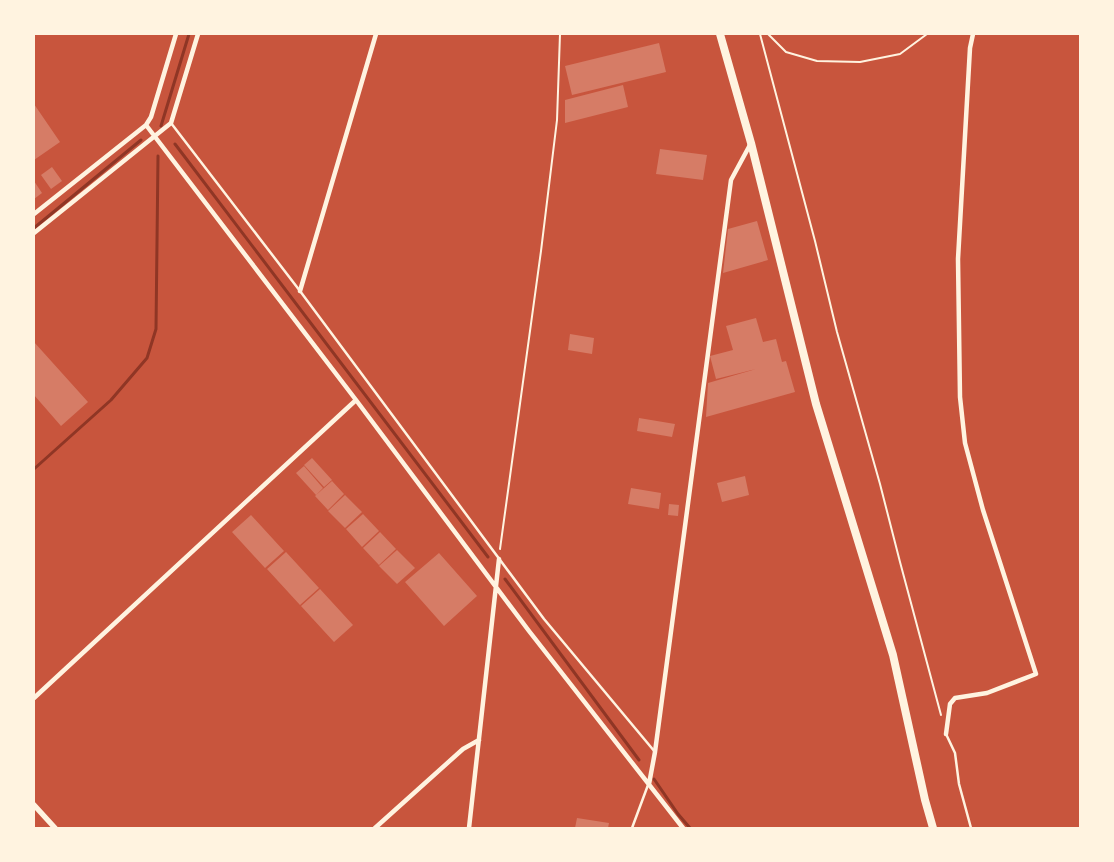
<svg xmlns="http://www.w3.org/2000/svg" width="1114" height="862" viewBox="0 0 1114 862" font-family="'PT Sans',sans-serif">
  <style>
    .lines { fill: none; stroke-linecap: round; stroke-linejoin: round }
    .stream { stroke: #8f3625; stroke-width: 3 }
    .building { fill: #d67c66 }
    .path { stroke: #fff3e0; stroke-width: 2 }
    .service { stroke: #fff3e0; stroke-width: 2.5 }
    .minor { stroke: #fff3e0; stroke-width: 4.5 }
    .tertiary { stroke: #fff3e0; stroke-width: 5.5 }
    .primary { stroke: #fff3e0; stroke-width: 8 }
  </style>
  <rect width="100%" height="100%" fill="#c8553d"/>
  <g class="lines">
    <path class="stream" d="M161,126L189,34
      M175,144L488,557
      M34,228L141,140
      M34,469L111,400L147,358L156,329L158,156
      M505,579L639,760
      M654,779L678,814L690,828"/>
  </g>
  <path class="building" d="M659,43L666,72L572,95L565,66Z
    M623,85L628,107L565,123V100Z
    M34,104L60,142L34,160Z
    M660,149L707,155L703,180L656,174Z
    M52,167L62,181L51,189L41,175Z
    M34,181L42,193L34,199Z
    M757,221L768,260L723,273L728,229Z
    M756,318L763,342L776,339L782,362L786,361L795,392L706,417L708,383L756,369L716,379L710,356L733,350L726,326Z
    M570,334L594,338L592,354L568,350Z
    M34,342L88,402L61,426L34,395Z
    M639,418L675,424L672,437L637,431Z
    M312,458L332,480L324,487L304,465Z
    M304,466L323,488L316,495L296,473Z
    M745,476L749,495L722,502L717,483Z
    M332,481L344,494L328,510L315,496Z
    M631,488L661,493L659,509L628,504Z
    M345,495L362,512L345,528L328,511Z
    M669,504L679,505L678,516L668,515Z
    M363,514L379,531L362,547L346,529Z
    M251,515L284,551L265,568L232,532Z
    M380,532L396,549L379,565L363,548Z
    M397,550L415,568L397,584L379,566Z
    M286,552L319,588L300,605L267,569Z
    M439,553L477,596L444,626L405,582Z
    M320,589L353,625L334,642L301,606Z
    M577,818L609,823L608,828H575Z"/>
  <g class="lines">
    <path class="path" d="M760,34L815,241L837,332L880,484L900,562L941,715
      M768,34L786,52L817,61L860,62L900,54L927,34
      M500,549L541,251L557,120L560,34"/>
    <path class="service" d="M171,123L300,291L544,619L655,752
      M946,734L955,753L959,784L971,828
      M632,828L648,785"/>
    <path class="minor" d="M146,125L356,400L529,631L683,828
      M34,214L146,125L151,117L176,34
      M34,233L171,123L198,34
      M300,291L376,34
      M34,698L356,400
      M946,734L950,704L955,698L987,693L1036,674L983,510L965,443L960,397L958,259L970,48L973,34
      M649,784L655,752L731,180L751,143
      M375,828L463,749L479,740
      M469,828L499,559"/>
    <path class="tertiary" d="M34,805L55,828"/>
    <path class="primary" d="M720,34L751,143L816,404L893,655L925,800L933,828"/>
  </g>
  <rect width="1114" height="862" fill="none" stroke="#fff3e0" stroke-width="70"/>
</svg>
